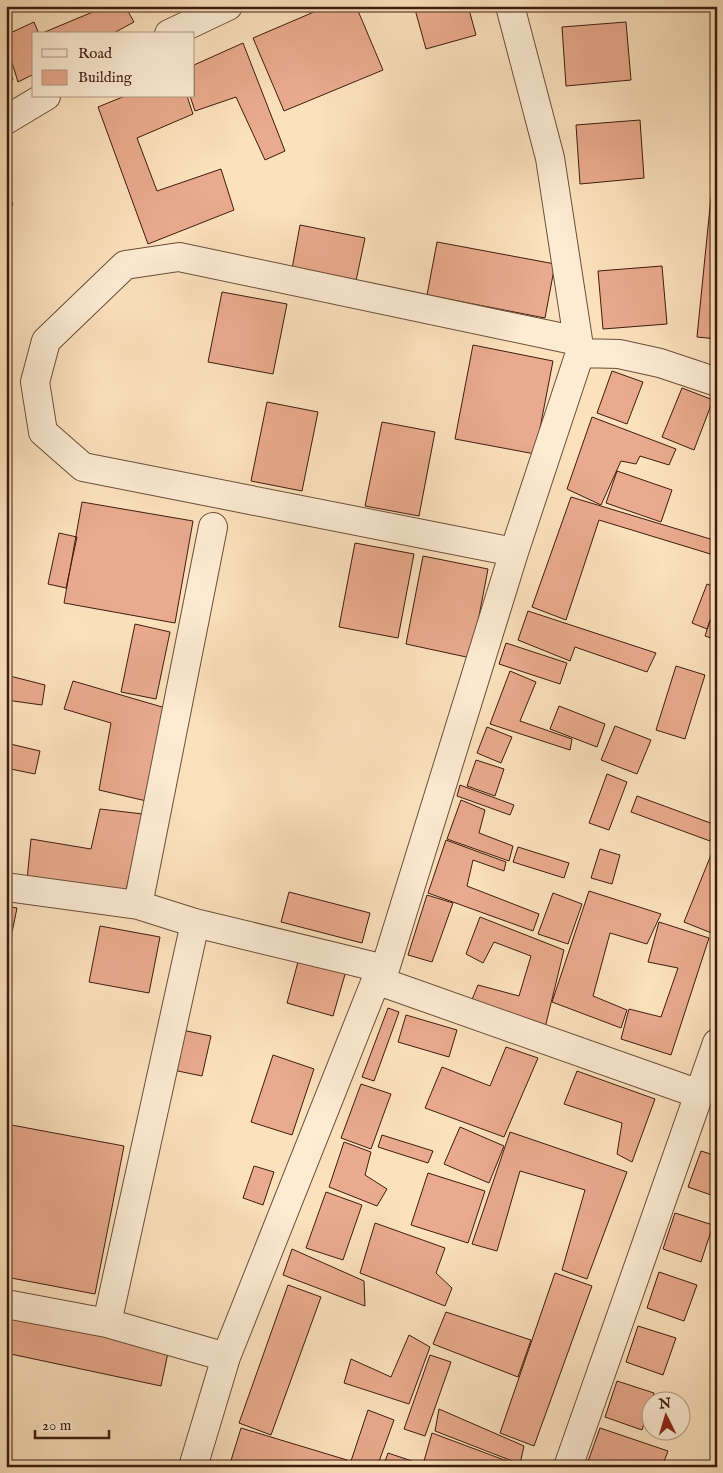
<svg xmlns="http://www.w3.org/2000/svg" width="723" height="1473" viewBox="0 0 723 1473" font-family="'IM FELL English',serif">
  <style>
    .building { fill: #e9aa8d; stroke: #3f1c0f }
    .lines { fill: none; stroke-linecap: round; stroke-linejoin: round }
    .minor-casing { stroke: #6e4d3a; stroke-width: 30 }
    .minor { stroke: #fcecd3; stroke-width: 28 }
  </style>
  <rect width="100%" height="100%" fill="#fbe1bc"/>
  <filter id="stains"><feTurbulence type="fractalNoise" baseFrequency=".004" numOctaves="4"/><feColorMatrix values="0 0 0 0 .2 0 0 0 0 .09 0 0 0 0 .02 0 0 0 .5 -.17"/></filter>
  <radialGradient id="worn" r=".72"><stop offset=".6" stop-color="#630" stop-opacity="0"/><stop offset="1" stop-color="#630" stop-opacity=".3"/></radialGradient>
  <path class="building" d="M107,6H125L134,22L112,34H40Z
    M328,6H356L383,70L284,111L253,38Z
    M414,6H468L476,35L426,49Z
    M34,22L39,34H34V74L18,82L6,43V35Z
    M626,22L631,80L566,86L562,27Z
    M243,43L285,151L265,160L236,97L195,111L190,96H194V65Z
    M6,62L13,80L6,84Z
    M125,96H187L193,114L137,138L157,191L221,169L234,210L148,244L98,107Z
    M640,120L644,178L580,184L576,125Z
    M6,185L13,205L6,207Z
    M711,197L717,198V339L697,337Z
    M300,225L365,238L356,281L292,269Z
    M437,242L555,264L545,318L427,295Z
    M662,266L667,324L603,329L598,271Z
    M222,292L287,304L273,374L208,362Z
    M473,345L553,361L535,454L455,439Z
    M612,371L643,382L627,424L597,413Z
    M682,388L713,400L694,450L662,437Z
    M267,402L318,412L302,491L251,481Z
    M592,417L676,449L669,465L640,456L636,464L621,461L601,505L567,489Z
    M382,422L435,432L419,516L365,506Z
    M617,471L672,490L661,522L606,503Z
    M571,497L717,541V556L599,520L566,620L532,607Z
    M82,502L193,521L175,623L64,603Z
    M59,533L77,537L66,588L48,584Z
    M355,543L414,554L398,638L339,627Z
    M423,556L488,569L471,658L406,644Z
    M707,584L717,588V605L707,629L692,623Z
    M528,611L656,653L647,672L575,647L570,661L518,640Z
    M710,620L717,623V640L705,636Z
    M135,624L170,632L156,699L121,692Z
    M506,643L567,663L560,684L499,664Z
    M676,666L705,675L685,739L656,730Z
    M510,671L536,682L520,721L572,739L570,750L490,724Z
    M6,675L45,685L42,705L6,700Z
    M73,681L169,709L155,803L99,790L111,723L64,709Z
    M559,706L605,724L597,747L550,729Z
    M615,726L651,740L637,774L601,760Z
    M487,727L512,737L501,763L477,753Z
    M6,743L40,751L35,774L6,768Z
    M476,760L504,769L495,796L467,786Z
    M607,774L627,782L609,830L589,823Z
    M460,785L514,805L510,815L457,796Z
    M637,796L716,825L710,841L631,812Z
    M461,800L485,810L479,833L513,846L509,861L447,839Z
    M100,809L143,814L125,895L27,880L31,839L91,849Z
    M446,840L506,862L504,871L473,860L467,886L539,914L533,931L428,893Z
    M715,845L717,846V928L714,934L684,922Z
    M518,847L569,863L564,878L513,862Z
    M600,849L620,855L612,884L591,878Z
    M589,891L661,914L647,944L610,933L593,996L627,1010L621,1028L552,1002Z
    M289,892L370,913L362,943L281,922Z
    M553,893L582,904L568,944L538,934Z
    M427,895L453,903L432,962L408,955Z
    M6,906L17,908L6,962Z
    M480,917L564,950L544,1032L471,1002L478,985L519,996L531,956L494,942L483,963L466,954Z
    M659,922L709,938L671,1055L621,1039L629,1009L661,1017L678,968L648,962Z
    M100,926L160,937L149,993L89,982Z
    M299,958L346,971L333,1016L287,1003Z
    M388,1008L399,1012L374,1081L362,1077Z
    M406,1015L457,1030L449,1057L398,1042Z
    M182,1030L211,1036L202,1076L173,1070Z
    M506,1047L538,1058L504,1137L425,1108L442,1067L490,1086Z
    M273,1055L314,1069L292,1135L251,1122Z
    M577,1071L655,1099L632,1162L617,1154L622,1123L564,1104Z
    M361,1084L391,1094L371,1149L341,1138Z
    M6,1124L124,1146L95,1294L6,1277Z
    M460,1127L504,1146L489,1183L444,1164Z
    M510,1132L627,1172L587,1279L562,1270L585,1190L520,1171L497,1251L472,1244Z
    M382,1135L433,1151L428,1163L378,1147Z
    M344,1142L371,1152L365,1175L387,1189L377,1206L329,1187Z
    M701,1151L717,1156V1197L688,1187Z
    M254,1166L274,1172L263,1205L243,1198Z
    M428,1173L485,1191L468,1243L411,1225Z
    M326,1192L362,1205L343,1260L306,1248Z
    M675,1213L713,1225L701,1262L663,1249Z
    M375,1223L445,1248L436,1273L452,1288L445,1306L360,1273Z
    M292,1249L364,1281L365,1306L283,1275Z
    M659,1272L697,1285L684,1321L647,1308Z
    M555,1273L592,1286L534,1446L500,1433Z
    M288,1285L321,1297L271,1435L239,1423Z
    M446,1312L531,1340L518,1377L433,1344Z
    M6,1314L169,1348L161,1386L6,1353Z
    M638,1326L676,1338L663,1375L626,1362Z
    M409,1335L430,1347L409,1404L344,1383L351,1359L391,1377Z
    M430,1355L451,1362L425,1436L404,1429Z
    M617,1381L654,1393L652,1400H650V1405L642,1430L605,1417Z
    M439,1409L524,1446L520,1464L435,1431Z
    M368,1410L394,1420L377,1467H349Z
    M241,1428L347,1460L345,1467H229Z
    M600,1428L668,1451L662,1467H586Z
    M432,1433L523,1467H440L424,1461Z
    M388,1453L412,1461L410,1467H383Z"/>
  <g class="lines">
    <defs>
      <path id="minor" d="M169,34L228,6
        M6,120L46,96
        M580,353L619,354L660,363L717,382
        M514,552L83,467L43,432L35,382L46,341L125,265L179,257L578,341
        M6,887L138,905L213,527
        M138,905L195,923L385,969
        M376,980L699,1094
        M6,1304L107,1323L226,1357
        M107,1323L195,923
        M193,1467L226,1357L376,980L385,969L514,552L580,353L550,158L510,6
        M568,1467L717,1043"/>
    </defs>
    <use href="#minor" class="minor-casing"/>
    <use href="#minor" class="minor"/>
  </g>
  <rect width="723" height="1473" fill="none" stroke="#fbe1bc" stroke-width="25"/>
  <rect x="8" y="8" width="708" height="1458" fill="none" stroke="#3f1c0f" stroke-width="2.5"/>
  <rect x="12" y="12" width="698" height="1448" fill="none" stroke="#3f1c0f"/>
  <rect x="32" y="32" width="162" height="65" fill="#fcecd3" stroke="#b09985"/>
  <rect x="42" y="49" width="25" height="8" fill="#fcecd3" stroke="#b09985"/>
  <text x="78" y="58" font-size="15" fill="#3f1c0f">Road</text>
  <rect x="42" y="70" width="25" height="15" fill="#e9aa8d" stroke="#b09985"/>
  <text x="78" y="82" font-size="15" fill="#3f1c0f">Building</text>
  <g transform="translate(666 1416) rotate(355)"><circle r="24" fill="#fcecd3" stroke="#b09985"/>
  <path d="M0-4L9 19L0 12L-9 19Z" fill="#8f2418"/>
  <text y="-8" font-size="14" font-weight="bold" text-anchor="middle" fill="#3f1c0f">N</text>
  </g>
  <path d="M35 1430v8h74v-8" fill="none" stroke="#3f1c0f" stroke-width="2.5"/>
  <text x="42" y="1430" font-size="15" fill="#3f1c0f" stroke="#fcecd3" stroke-width="4" paint-order="stroke">20 m</text>
  <rect width="100%" height="100%" filter="url(#stains)"/>
  <rect width="100%" height="100%" fill="url(#worn)"/>
</svg>
